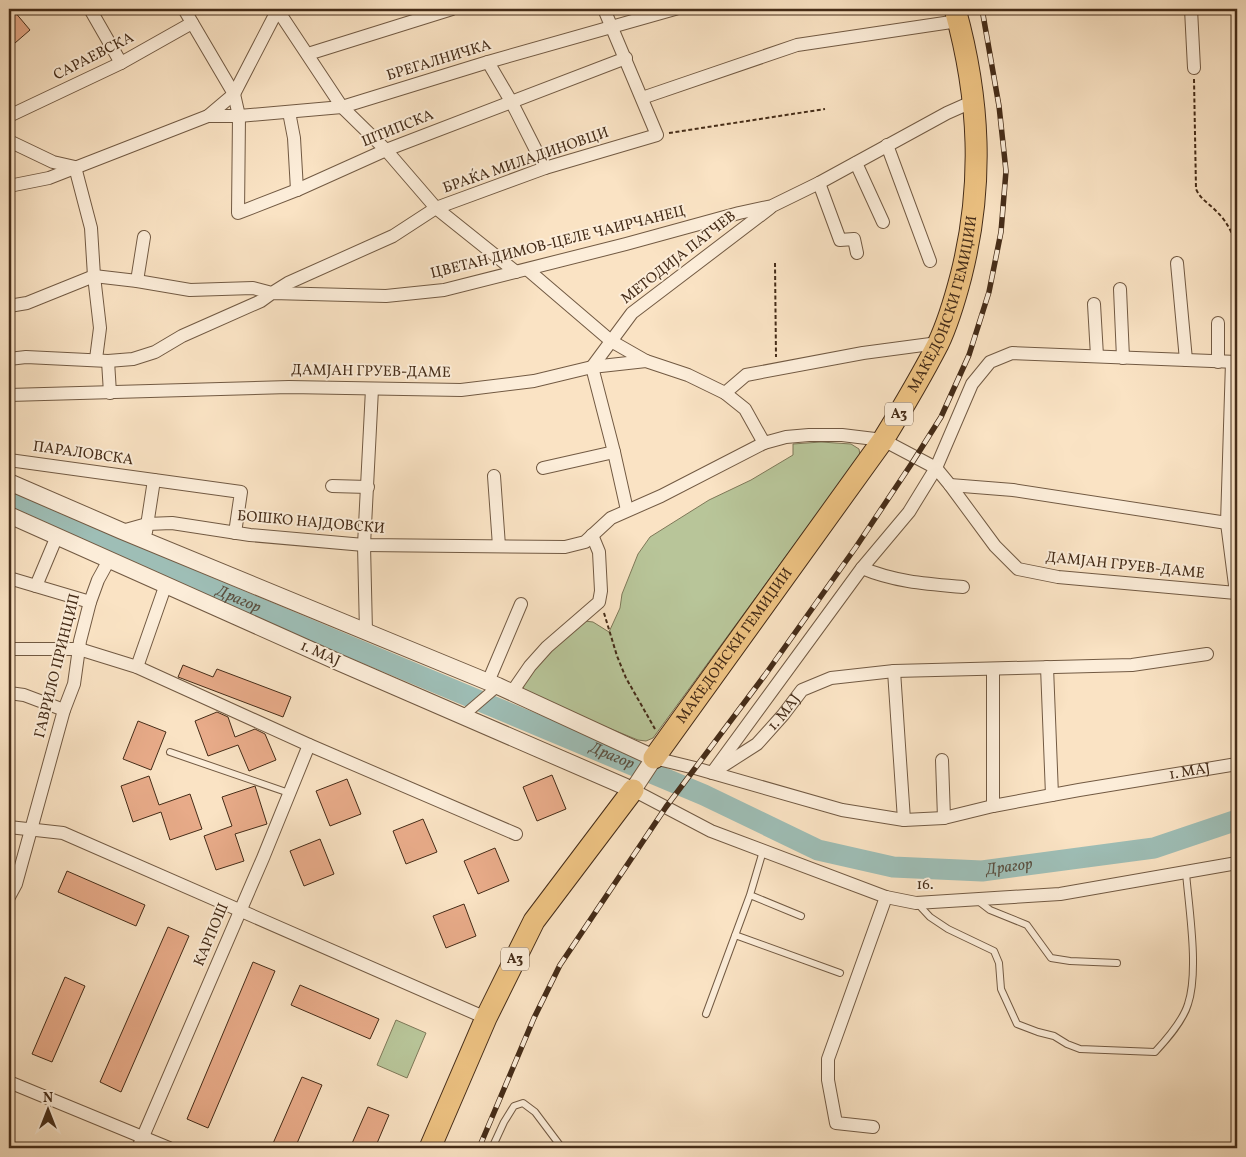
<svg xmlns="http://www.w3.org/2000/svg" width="1246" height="1157" viewBox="0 0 1246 1157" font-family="Vollkorn,serif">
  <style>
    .green { fill: #b8c599; stroke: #7e7858 }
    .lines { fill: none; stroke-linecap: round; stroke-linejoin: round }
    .river { stroke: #9ebeb6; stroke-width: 21 }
    .building { fill: #e8ab89; stroke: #452c18 }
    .service-casing { stroke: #725a43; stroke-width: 8 }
    .pedestrian-casing { stroke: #725a43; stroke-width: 12 }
    .minor-casing { stroke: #725a43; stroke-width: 14 }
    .tertiary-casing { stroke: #725a43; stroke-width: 18 }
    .primary-casing { stroke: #452c18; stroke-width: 23 }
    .path { stroke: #452c18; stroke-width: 2; stroke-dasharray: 4 2.5; stroke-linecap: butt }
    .service { stroke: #fcedd9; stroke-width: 6 }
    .pedestrian { stroke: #fcedd9; stroke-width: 10 }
    .minor { stroke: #fcedd9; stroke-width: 12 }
    .tertiary { stroke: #fcedd9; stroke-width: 16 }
    .primary { stroke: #edc282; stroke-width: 21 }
    .rail-casing { stroke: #452c18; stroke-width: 5.5 }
    .rail { stroke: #fcedd9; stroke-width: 4; stroke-dasharray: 11; stroke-linecap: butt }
    .labels { text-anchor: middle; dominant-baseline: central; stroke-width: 4; stroke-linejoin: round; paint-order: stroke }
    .shield { fill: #fcedd9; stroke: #7c6652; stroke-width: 1 }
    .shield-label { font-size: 14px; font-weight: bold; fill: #452c18 }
    .street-label { font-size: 15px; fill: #452c18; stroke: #fcedd9 }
    .water-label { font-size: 16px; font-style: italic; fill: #5b5040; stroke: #fcedd9 }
  </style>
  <rect width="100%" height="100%" fill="#fae3c4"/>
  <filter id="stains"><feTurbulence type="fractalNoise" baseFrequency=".004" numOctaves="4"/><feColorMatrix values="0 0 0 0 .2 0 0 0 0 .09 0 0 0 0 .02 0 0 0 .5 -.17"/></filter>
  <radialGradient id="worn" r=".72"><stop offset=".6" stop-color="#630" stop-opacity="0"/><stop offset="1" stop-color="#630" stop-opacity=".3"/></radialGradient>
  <path class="green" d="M821,442L851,444L859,449L860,455L653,738L646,741L638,740L525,694L523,691C523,671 569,634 585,621L593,622L609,632L620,608L622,594L638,554L650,537L709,500L751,480L793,455V444Z
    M396,1020L426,1033L407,1078L377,1065Z"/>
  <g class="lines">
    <path class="river" id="s1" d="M9,500L177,574L704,795L818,850L893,867L982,871L1154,848L1237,820"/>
  </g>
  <path class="building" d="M14,11L30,30L15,43L9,35V15Z
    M183,665L213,677L217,669L291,697L283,717L178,677Z
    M217,712L228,717L235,737L255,729L265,734L276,760L249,771L238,745L208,756L195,721Z
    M138,721L166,732L151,770L123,759Z
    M552,775L566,809L537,821L523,787Z
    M149,776L159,805L190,794L202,829L170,840L161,812L133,822L121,786Z
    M347,779L361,814L330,826L316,791Z
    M255,786L267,824L235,834L244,861L216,870L204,836L232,826L222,797Z
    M423,819L437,852L406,864L393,831Z
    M320,839L334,874L304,886L290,851Z
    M495,848L509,881L478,894L464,861Z
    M67,871L145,905L136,926L58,892Z
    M464,904L476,936L446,948L433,916Z
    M168,927L189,936L121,1092L100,1082Z
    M253,962L275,971L208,1128L187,1119Z
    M65,977L85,986L52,1062L32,1054Z
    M300,985L379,1019L370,1039L291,1005Z
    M302,1077L322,1085L295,1148H271Z
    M368,1107L389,1115L375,1148H350Z"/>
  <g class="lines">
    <defs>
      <path id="service" d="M170,752L289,793
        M750,895L801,916
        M977,900L990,910L1027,925L1051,958L1070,961L1117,963
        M917,903L930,917L948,929L994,951L999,963L1001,989L1017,1024L1038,1032L1054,1036L1067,1044L1080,1049L1155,1052C1167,1039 1183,1021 1188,1004C1199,971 1189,909 1186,873
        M735,935L840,973
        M1237,946V1082
        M706,1014L750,895L763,851
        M492,1148L504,1122L514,1106L523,1103L535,1112L562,1148"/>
      <path id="pedestrian" d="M463,716L498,686"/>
      <g id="minor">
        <path d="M90,9L121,63"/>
        <path d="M184,9L234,94L239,116L238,213L297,190L386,150L626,58"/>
        <path d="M277,9L342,107L386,150L436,208L516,272"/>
        <path d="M1191,9L1194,68"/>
        <path d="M308,54L452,9"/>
        <path d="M488,62L512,103L545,168"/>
        <path d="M642,98L797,45L958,21"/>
        <path d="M289,112L294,138L297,190"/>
        <path d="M9,116L121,63L192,23"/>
        <path d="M208,116H239L342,107L488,62L675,9"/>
        <path d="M9,141L53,162L75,167L91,228L94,276L100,328L96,359"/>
        <path d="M887,145L930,261"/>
        <path d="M856,163L883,222"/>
        <path d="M819,183L840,240L854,239L857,253"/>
        <path d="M9,186L49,178L208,116L234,94L278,9"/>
        <path d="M1177,263L1186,360"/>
        <path d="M528,270L611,341L646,361"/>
        <path d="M137,281L144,237"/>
        <path d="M1120,289L1123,358"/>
        <path d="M1094,304L1097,356"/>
        <path d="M9,306L27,303L94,276L137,281L190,290L253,288L272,293L288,283L393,236L436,208L545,168L657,135L604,9"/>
        <path d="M9,359L26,357L108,361L133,359L155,352L182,336L261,301L272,293L386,296L444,290L626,244L739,213L772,206L819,183L947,113L974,101"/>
        <path d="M108,361L110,393"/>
        <path d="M1218,362V323"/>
        <path d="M725,393L746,375L863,353L938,343"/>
        <path d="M9,395L289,387L461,390L534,381L592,367L646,361L688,375L725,393L745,409L764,443L786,437L809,435H842L883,440L936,468L950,485L995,546L1018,569L1058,577L1236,593L1227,523L1232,362"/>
        <path d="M9,460L241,492L235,533"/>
        <path d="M543,468L614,452"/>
        <path d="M494,476L499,546"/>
        <path d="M950,485L1013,490L1227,523"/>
        <path d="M332,486L368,487"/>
        <path d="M627,510L614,452L592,367L632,313L770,208"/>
        <path d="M122,531L147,524L172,523L250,535L364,545L565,547L585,542L611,518L661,496L764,443"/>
        <path d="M146,532L154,480"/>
        <path d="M862,568C895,582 928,584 963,587"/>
        <path d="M9,578L90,602"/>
        <path d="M36,586L57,536"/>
        <path d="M366,632L364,545L372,389"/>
        <path d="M9,649H79L137,667L309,745L516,834"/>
        <path d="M137,667L166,584"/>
        <path d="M1047,667L1052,795"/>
        <path d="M993,669V806"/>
        <path d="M894,671L904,820"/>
        <path d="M488,682L521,604"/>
        <path d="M512,692L530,666L547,647L599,602L601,591L599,552L592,535"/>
        <path d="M9,693L24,695L64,710"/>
        <path id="s2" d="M654,758L695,768L842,810L904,820L944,818L993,806L1079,790L1237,764"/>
        <path d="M942,760L944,818"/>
        <path id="s3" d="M718,769L757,744L783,715L802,690L831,678L894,671L1132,665L1207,654"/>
        <path d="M712,773L862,568L909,512L936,468L972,384L990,362L1012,353L1237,362"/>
        <path d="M633,790L711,831L886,897L916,903L1060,894L1237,863"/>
        <path d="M9,827L63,833L486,1018"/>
        <path d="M9,897L16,884L64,710L74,684L80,641L90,602L98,580L109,560"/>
        <path d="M9,1082L169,1148"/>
        <path d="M873,1127L836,1123L828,1080V1059L886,897"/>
        <path d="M138,1148L263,858L309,745"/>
      </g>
      <path id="tertiary" d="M9,482L122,531L498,686L654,758L633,790L338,662L9,515"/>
      <g id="primary">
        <path id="s4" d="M654,758L883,440C902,409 921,377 938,344C948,323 955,299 961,276C984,185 980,99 955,9"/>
        <path d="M430,1148L486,1018L534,921L633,790"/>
      </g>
    </defs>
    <use href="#service" class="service-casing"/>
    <use href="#pedestrian" class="pedestrian-casing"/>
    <use href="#minor" class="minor-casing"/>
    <use href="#tertiary" class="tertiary-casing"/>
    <use href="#primary" class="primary-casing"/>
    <path class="path" d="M1194,79L1196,189C1200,199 1211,205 1218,213C1227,221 1235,238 1237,249
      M669,133L825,109
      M775,263L776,357
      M604,613L617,656L626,678L655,729"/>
    <use href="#service" class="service"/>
    <use href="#pedestrian" class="pedestrian"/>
    <use href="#minor" class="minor"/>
    <use href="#tertiary" class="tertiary"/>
    <use href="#primary" class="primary"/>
    <defs>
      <path id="rail" d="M479,1148L534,1018L560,965L666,807L765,675L856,547L912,463L941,417L969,355L989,292L1001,232L1006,171L999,106L982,9"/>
    </defs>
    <use href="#rail" class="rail-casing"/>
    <use href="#rail" class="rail"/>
  </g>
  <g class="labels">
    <g class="shield">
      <rect x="885" y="402.5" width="28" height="23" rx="4"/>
      <rect x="501" y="947.5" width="28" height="23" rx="4"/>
    </g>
    <g class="shield-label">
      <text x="899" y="414">A3</text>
      <text x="515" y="959">A3</text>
    </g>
    <g class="street-label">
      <text transform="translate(94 57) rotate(-27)">САРАЕВСКА</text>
      <text transform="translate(439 61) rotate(-17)">БРЕГАЛНИЧКА</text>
      <text transform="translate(398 129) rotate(-22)">ШТИПСКА</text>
      <text transform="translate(526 161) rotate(-19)">БРАЌА МИЛАДИНОВЦИ</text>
      <text transform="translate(558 243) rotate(-14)">ЦВЕТАН ДИМОВ-ЦЕЛЕ ЧАИРЧАНЕЦ</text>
      <text transform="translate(679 258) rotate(-38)">МЕТОДИЈА ПАТЧЕВ</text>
      <text stroke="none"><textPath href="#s4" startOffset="542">МАКЕДОНСКИ ГЕМИЏИИ</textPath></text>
      <text transform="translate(371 372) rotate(1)">ДАМЈАН ГРУЕВ-ДАМЕ</text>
      <text transform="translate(83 454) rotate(8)">ПАРАЛОВСКА</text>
      <text transform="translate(311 523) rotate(5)">БОШКО НАЈДОВСКИ</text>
      <text transform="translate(1125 566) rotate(6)">ДАМЈАН ГРУЕВ-ДАМЕ</text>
      <text stroke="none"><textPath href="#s4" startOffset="138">МАКЕДОНСКИ ГЕМИЏИИ</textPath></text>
      <text transform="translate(320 654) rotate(24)">1. МАЈ</text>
      <text transform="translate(58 666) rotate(-76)">ГАВРИЛО ПРИНЦИП</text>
      <text stroke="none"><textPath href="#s3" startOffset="88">1. МАЈ</textPath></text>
      <text stroke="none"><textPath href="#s2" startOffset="548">1. МАЈ</textPath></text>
      <text x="925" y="885">16.</text>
      <text transform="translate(212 935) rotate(-67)">КАРПОШ</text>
    </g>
    <g class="water-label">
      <text stroke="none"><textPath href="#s1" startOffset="250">Драгор</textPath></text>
      <text stroke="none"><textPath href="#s1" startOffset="655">Драгор</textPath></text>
      <text stroke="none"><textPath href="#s1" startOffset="1075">Драгор</textPath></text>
    </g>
  </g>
  <rect width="1246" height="1157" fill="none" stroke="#fae3c4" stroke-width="30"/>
  <rect x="10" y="10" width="1226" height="1137" fill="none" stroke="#452c18" stroke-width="2.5"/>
  <rect x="15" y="15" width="1216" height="1127" fill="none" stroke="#452c18"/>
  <g transform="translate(48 1110)" stroke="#fcedd9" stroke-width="4" paint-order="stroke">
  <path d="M0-4L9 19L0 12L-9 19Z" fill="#452c18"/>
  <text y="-8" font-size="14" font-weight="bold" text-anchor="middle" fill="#452c18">N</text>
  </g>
  <rect width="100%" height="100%" filter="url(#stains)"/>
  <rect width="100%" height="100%" fill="url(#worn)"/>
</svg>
